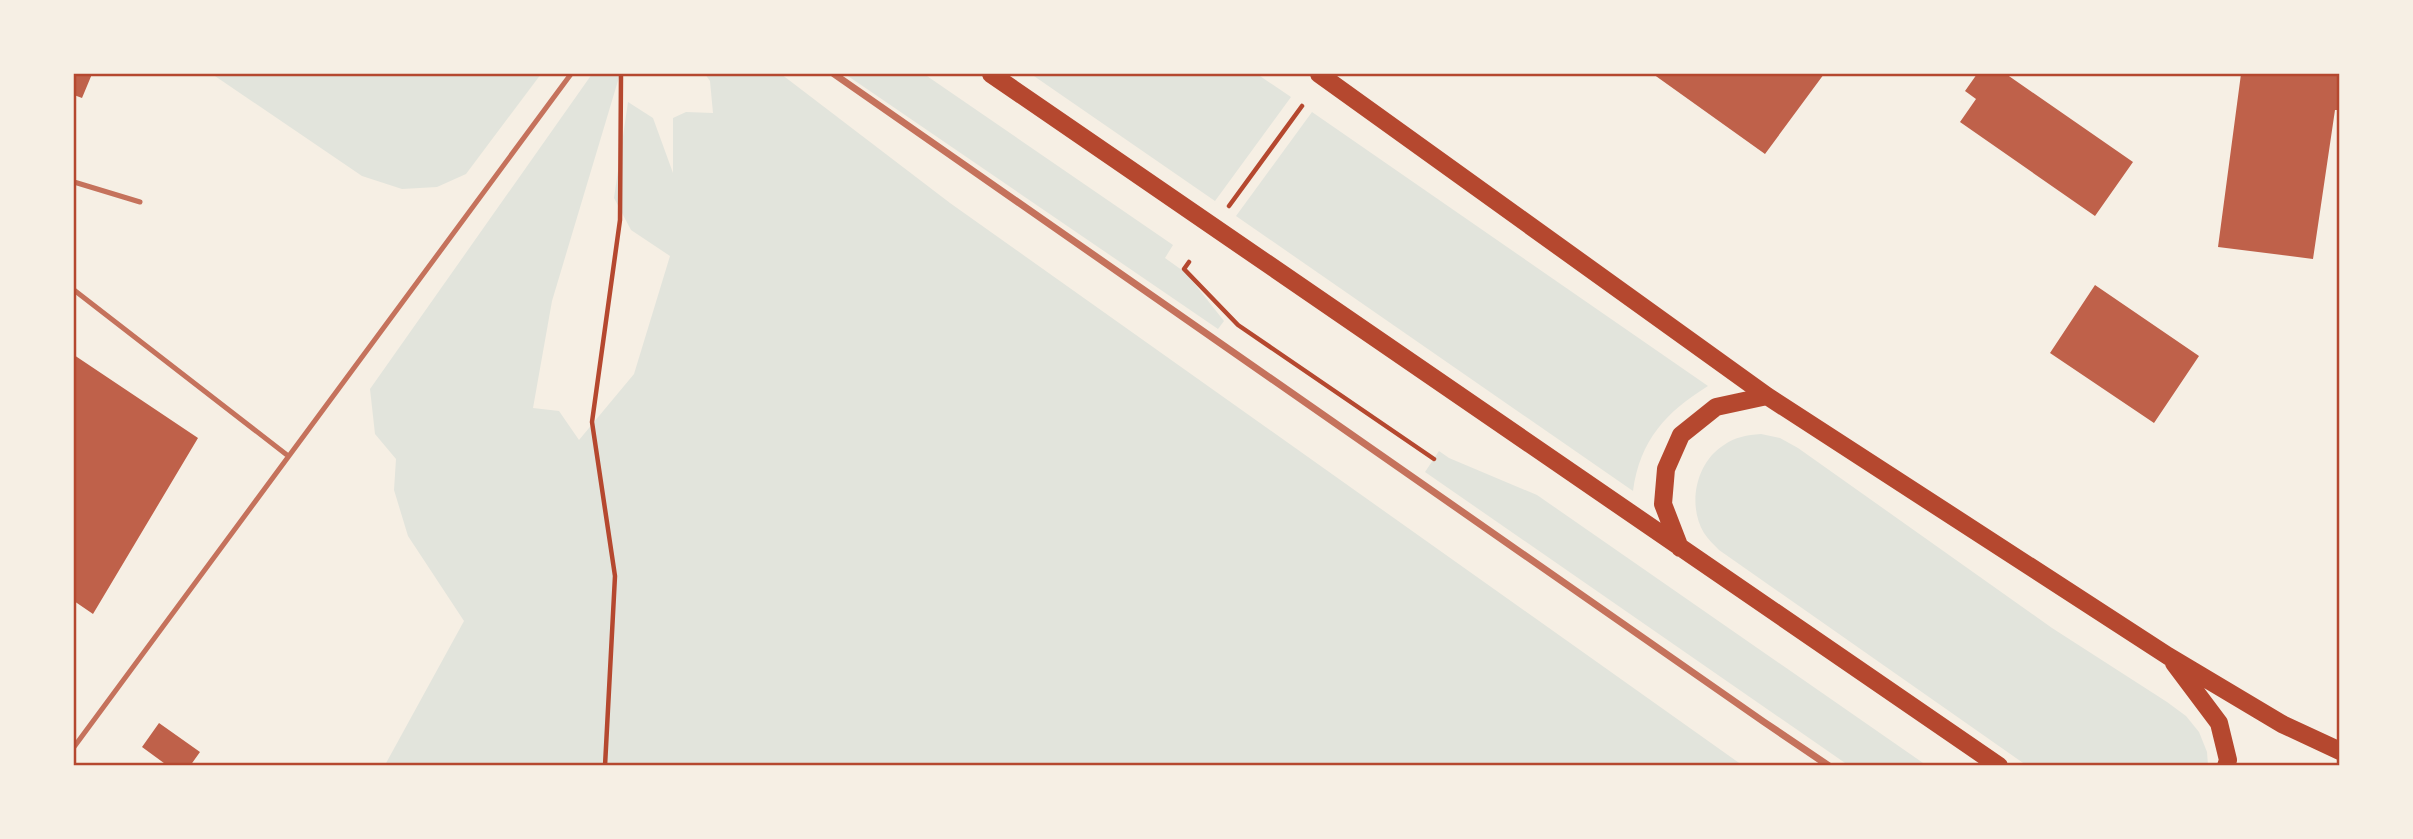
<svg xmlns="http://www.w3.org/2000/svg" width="2413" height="839" viewBox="0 0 2413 839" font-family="Commissioner,sans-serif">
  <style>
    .green { fill: #e2e4dc }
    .building { fill: #bf614a }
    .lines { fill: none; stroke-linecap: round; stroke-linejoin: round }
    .path { stroke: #b5482f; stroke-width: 4.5 }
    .service { stroke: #c5725c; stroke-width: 5 }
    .minor { stroke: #c5725c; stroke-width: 7 }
    .primary { stroke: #b5482f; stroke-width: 18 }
    .neatline { fill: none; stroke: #b5482f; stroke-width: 2.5 }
  </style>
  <rect width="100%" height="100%" fill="#f6efe4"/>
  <path class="green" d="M212,74H541L466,174L437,187L402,189L362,176Z
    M592,74H620L552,301L533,408L559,411L579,440L634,374L670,256L631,230L614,198L628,102L653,118L673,173V118L686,112L713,113L710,81L705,74H781L950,203L1742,765H385L464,621L408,536L394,490L396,459L375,434L370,389Z
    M845,74H924L1173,245L1165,258L1186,273L1224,321L1218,329Z
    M1031,74H1257L1291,97L1215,201Z
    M1312,112L1708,386C1666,412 1640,440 1633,491L1236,216Z
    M1761,434L1780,438L1798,448L2052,628L2167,702L2186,716L2199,732L2207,752L2208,765H2026L1719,550C1714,545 1708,539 1704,533C1687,505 1696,462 1724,445C1735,437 1747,435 1761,434Z
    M1439,451L1449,458L1537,495L1926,765H1848L1425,472Z"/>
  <path class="building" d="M74,74H92L82,98L74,95Z
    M1653,74H1824L1765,154Z
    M1977,74H2006L2133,162L2095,216L1960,122L1976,99L1965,91Z
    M2241,74H2340V110H2335L2313,259L2218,247Z
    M2095,285L2199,356L2154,423L2050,353Z
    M74,355L198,438L93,614L74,601Z
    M159,723L200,752L190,766H168L142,747Z"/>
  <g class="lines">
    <path class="path" d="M1229,206L1302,106
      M1189,262L1184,269L1238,325L1434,459
      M605,766L615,576L592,422L620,220L621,74"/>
    <path class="service" d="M74,182L140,202
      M74,290L287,455
      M74,747L571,74"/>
    <path class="minor" d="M834,74L1764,722L1829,766"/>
    <path class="primary" d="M991,74L1999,766
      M1319,74L1767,396L2168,656L2282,724L2340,751
      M1680,548L1663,504L1666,469L1681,435L1716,407L1767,396
      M2174,663L2219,723L2228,760L2226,766"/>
  </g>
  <rect width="2413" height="839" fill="none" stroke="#f6efe4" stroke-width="150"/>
  <rect x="75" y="75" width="2263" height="689" class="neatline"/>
</svg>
